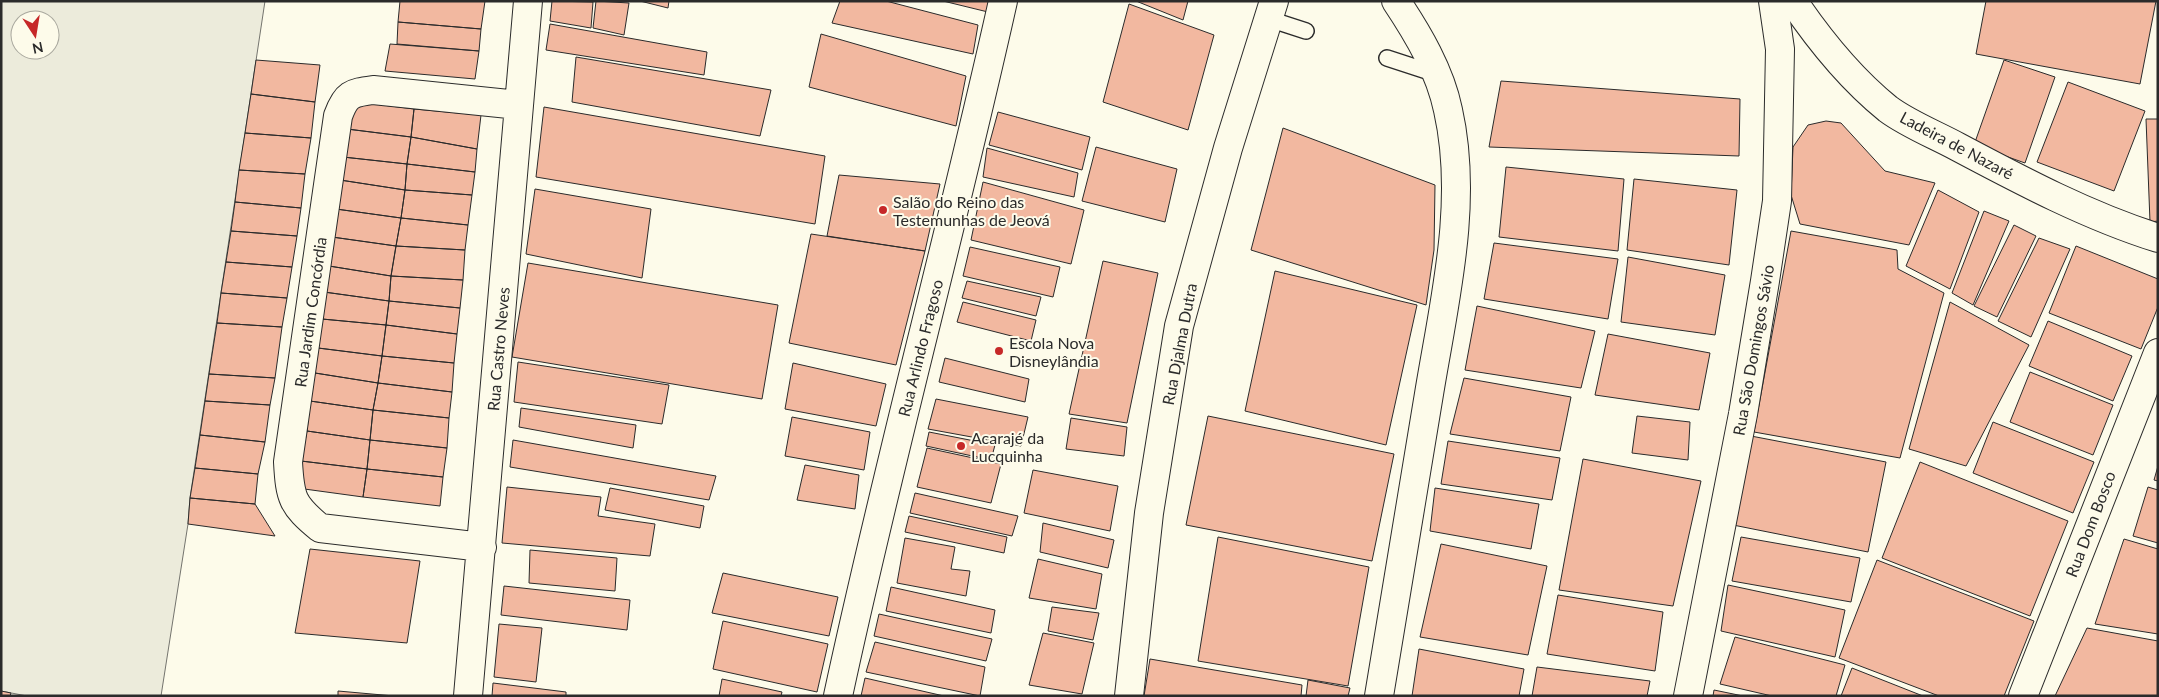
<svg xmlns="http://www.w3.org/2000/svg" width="2159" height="697" viewBox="0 0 2159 697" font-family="Lato,sans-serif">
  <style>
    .green { fill: #ecebdb; stroke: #74746e; fill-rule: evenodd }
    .building { fill: #f2b8a0; stroke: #2b2b2b }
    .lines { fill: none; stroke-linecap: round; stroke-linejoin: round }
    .lane-casing { stroke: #2b2b2b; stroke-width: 18 }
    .street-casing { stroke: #2b2b2b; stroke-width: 30 }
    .secondary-casing { stroke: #2b2b2b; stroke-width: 30 }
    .lane { stroke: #fdfbea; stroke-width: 15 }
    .street { stroke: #fdfbea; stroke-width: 28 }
    .secondary { stroke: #fdfbea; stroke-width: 28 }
    .poi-dot { fill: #c62828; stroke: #fdfbea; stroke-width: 2 }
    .labels { text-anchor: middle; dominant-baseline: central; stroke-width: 4; stroke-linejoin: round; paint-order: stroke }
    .street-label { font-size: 16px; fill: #2b2b2b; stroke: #fdfbea }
    .poi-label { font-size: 16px; fill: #2b2b2b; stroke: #fdfbea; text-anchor: start }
  </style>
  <rect width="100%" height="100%" fill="#fdfbea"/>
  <path class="green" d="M1,1H265L190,498L188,524L161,696H27L1,691ZM20,20H50V50H20Z"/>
  <path class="building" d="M400,1H485L481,29L398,22Z
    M552,1L593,2L591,28L550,21Z
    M596,1L629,3L624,35L593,28Z
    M640,1H669L668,8Z
    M840,1H886L978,25L973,54L832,23Z
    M943,1H989L988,12Z
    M1136,1H1188L1183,20Z
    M1986,1H2156L2140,84L1976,54Z
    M1129,4L1214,35L1188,130L1103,102Z
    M398,22L481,29L479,51L397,44Z
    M550,24L707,52L704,75L546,50Z
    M821,34L966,76L956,126L809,87Z
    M390,44L479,51L475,79L385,71Z
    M576,57L771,90L760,136L572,102Z
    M256,60L320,65L315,102L251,94Z
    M2004,60L2055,77L2025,163L1974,145Z
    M1501,81L1740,99L1739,156L1489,147Z
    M2068,82L2145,111L2114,191L2037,162Z
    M251,94L315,102L311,138L245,133Z
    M359,102L414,109L411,137L347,129L351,107Z
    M544,107L825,156L815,224L536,177Z
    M414,109L481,115L477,149L411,137Z
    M998,112L1090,137L1082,170L989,145Z
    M2146,119H2158V221L2150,222Z
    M1826,121L1841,123L1885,171L1935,183L1909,245L1800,224L1791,195L1793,147L1808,125Z
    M1283,128L1435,185L1434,250L1426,305L1251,250Z
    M347,129L411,137L407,164L343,157Z
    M245,133L311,138L305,174L239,170Z
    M411,137L477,149L475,172L407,164Z
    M1096,147L1177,169L1165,222L1082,201Z
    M987,148L1078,173L1074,197L983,177Z
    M343,157L407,164L405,190L340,180Z
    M407,164L475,172L472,195L405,190Z
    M1506,167L1624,179L1618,251L1499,237Z
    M239,170L305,174L301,208L235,202Z
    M839,175L940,184L925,251L827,236Z
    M1634,179L1737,190L1729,265L1627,250Z
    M340,180L405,190L401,218L336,209Z
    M983,182L1084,210L1071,264L971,240Z
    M535,189L651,209L642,278L526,254Z
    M405,190L472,195L468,225L401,218Z
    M1938,190L1979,212L1950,289L1906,266Z
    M235,202L301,208L297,236L231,231Z
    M336,209L401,218L396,246L332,237Z
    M1984,211L2009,221L1973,305L1952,293Z
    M401,218L468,225L465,250L396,246Z
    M2014,225L2036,236L1997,317L1974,306Z
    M231,231L297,236L292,267L226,262Z
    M1791,231L1897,250L1898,269L1944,293L1900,458L1754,432Z
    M811,234L925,251L896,365L789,343Z
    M332,237L396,246L391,276L329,266Z
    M2039,238L2070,249L2031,337L1998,321Z
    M1494,243L1618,259L1608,319L1484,299Z
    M396,246L465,250L463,280L391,276Z
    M2076,246L2158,279V307L2141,349L2049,313Z
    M970,247L1060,267L1053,297L963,276Z
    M1628,257L1725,275L1715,335L1621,322Z
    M1103,261L1158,273L1127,423L1069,414Z
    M226,262L292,267L287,298L221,293Z
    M528,263L778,305L762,399L512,357Z
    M329,266L391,276L389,301L324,292Z
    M1275,271L1417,305L1386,445L1245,411Z
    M391,276L463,280L460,308L389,301Z
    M967,281L1041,297L1036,316L962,298Z
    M324,292L389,301L386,325L322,319Z
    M221,293L287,298L282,327L217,323Z
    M389,301L460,308L457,334L386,325Z
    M963,302L1036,320L1031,341L957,322Z
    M1950,302L2029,345L1966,466L1909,449Z
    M1477,306L1595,331L1581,388L1465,370Z
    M322,319L386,325L382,356L318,348Z
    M2048,321L2132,356L2113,401L2029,366Z
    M217,323L282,327L275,378L209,374Z
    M386,325L457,334L454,363L382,356Z
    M1608,334L1710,353L1699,410L1595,395Z
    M318,348L382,356L378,383L315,373Z
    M382,356L454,363L452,392L378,383Z
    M945,358L1029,379L1025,402L939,382Z
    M518,362L669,385L662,424L514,402Z
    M793,363L886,384L876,426L785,409Z
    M2030,372L2113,405L2093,455L2010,422Z
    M315,373L378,383L373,410L310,401Z
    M209,374L275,378L270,405L205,401Z
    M1464,378L1571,397L1560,451L1450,434Z
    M378,383L452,392L449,418L373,410Z
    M936,399L1028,417L1021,446L928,429Z
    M205,401L270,405L265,442L200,435Z
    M310,401L373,410L370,440L307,431Z
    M521,408L636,425L633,448L519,427Z
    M373,410L449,418L447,448L370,440Z
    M1208,416L1394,454L1372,561L1186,525Z
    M1637,416L1690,422L1688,460L1632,453Z
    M792,417L870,432L864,470L785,456Z
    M1071,418L1127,427L1124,456L1066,449Z
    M1993,422L2094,462L2073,513L1973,473Z
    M307,431L370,440L367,469L301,461Z
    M929,432L995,445L991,460L926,446Z
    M200,435L265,442L258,474L195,468Z
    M1751,436L1886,462L1868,552L1733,525Z
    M370,440L447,448L443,477L367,469Z
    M513,440L716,476L709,500L510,467Z
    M1448,441L1560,458L1552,500L1441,484Z
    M927,448L1001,464L991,503L917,487Z
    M1583,459L1701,481L1673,606L1559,590Z
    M301,461L367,469L363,497L297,488Z
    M1920,462L2068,521L2030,616L1882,558Z
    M805,465L859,475L855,509L797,500Z
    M2158,466V481L2154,480Z
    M195,468L258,474L255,504L190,498Z
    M367,469L443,477L440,506L363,497Z
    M1033,470L1118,486L1110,531L1024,513Z
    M507,487L601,497L598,516L655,524L650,556L502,543Z
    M2148,487L2158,490V543L2133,536Z
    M610,488L704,506L700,528L605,510Z
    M1435,488L1539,504L1531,549L1430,531Z
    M915,493L1018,516L1012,536L910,513Z
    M190,498L255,504L275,536L188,524Z
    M909,516L1007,537L1004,553L905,532Z
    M1043,523L1114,540L1108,568L1040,552Z
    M1218,537L1369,567L1348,686L1198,661Z
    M1741,537L1860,558L1851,602L1732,581Z
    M905,538L955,547L951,569L970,571L966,596L897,583Z
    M2124,539L2158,549V634L2095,624Z
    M1441,544L1547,566L1528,655L1420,637Z
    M310,549L420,561L407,643L295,633Z
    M530,550L617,558L615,591L529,583Z
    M1038,559L1102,574L1096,609L1029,598Z
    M1877,560L2034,621L2004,696H1939L1839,658Z
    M723,573L838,597L829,636L712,613Z
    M1728,585L1845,610L1835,657L1721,631Z
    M504,586L630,600L627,630L501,615Z
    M891,587L995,610L991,633L886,611Z
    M1558,595L1663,612L1655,671L1547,654Z
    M1052,607L1099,613L1093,640L1048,631Z
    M879,614L992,639L986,661L874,636Z
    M723,621L828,644L817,692L713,669Z
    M499,624L542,628L536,682L494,677Z
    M2087,628L2158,641V696H2055Z
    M1043,633L1094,643L1082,694L1029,685Z
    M1735,637L1845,665L1836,696H1772L1720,684Z
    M875,642L985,667L980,696L866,672Z
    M1419,649L1524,669L1519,696H1412Z
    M1150,659L1302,685L1301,696H1144Z
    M1537,667L1650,681L1647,696H1532Z
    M1852,668L1923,696H1841Z
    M865,678L944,696H861Z
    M722,679L782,692L781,696H719Z
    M1308,680L1350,688L1348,696H1306Z
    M493,683L566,692V696H492Z
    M1714,690L1743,696H1713Z
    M1,691L11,693L10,696H1Z
    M338,691L394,696H338Z"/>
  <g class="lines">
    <defs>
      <path id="lane" d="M1269,19L1306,31
        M1387,58L1436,74"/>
      <path id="street" d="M482,547L320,528C292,505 290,498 288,462L338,116C346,94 351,93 373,90L519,105
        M468,696L528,1
        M838,696C888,463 951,234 1003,1
        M1379,696C1396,595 1412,495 1429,394C1444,302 1469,203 1448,110C1440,71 1418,34 1396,1
        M1688,696L1743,414L1765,281L1777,201L1780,49L1773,1
        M2023,696L2158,353"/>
      <path id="secondary" d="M1793,1C1820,41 1851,79 1888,109C1908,124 1936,135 1958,147C2022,181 2088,216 2158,238
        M1129,696L1149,513L1179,326L1228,148L1274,1"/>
    </defs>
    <use href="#lane" class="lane-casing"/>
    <use href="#street" class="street-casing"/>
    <use href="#secondary" class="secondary-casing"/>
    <use href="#lane" class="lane"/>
    <use href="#street" class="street"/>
    <use href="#secondary" class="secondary"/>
  </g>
  <g class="poi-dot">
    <circle cx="883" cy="210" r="5"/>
    <circle cx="999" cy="351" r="5"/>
    <circle cx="961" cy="446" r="5"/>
  </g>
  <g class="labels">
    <g class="street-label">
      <text transform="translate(1957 145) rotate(28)">Ladeira de Nazaré</text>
      <text transform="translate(310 312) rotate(-82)">Rua Jardim Concórdia</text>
      <text transform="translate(1179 344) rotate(-79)">Rua Djalma Dutra</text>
      <text transform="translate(920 348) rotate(-76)">Rua Arlindo Fragoso</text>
      <text transform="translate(498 349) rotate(-85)">Rua Castro Neves</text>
      <text transform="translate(1753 350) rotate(-80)">Rua São Domingos Sávio</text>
      <text transform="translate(2090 524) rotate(-69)">Rua Dom Bosco</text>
    </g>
    <g class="poi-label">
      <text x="893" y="201">Salão do Reino das<tspan x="893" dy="18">Testemunhas de Jeová</tspan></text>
      <text x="1009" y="342">Escola Nova<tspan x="1009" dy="18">Disneylândia</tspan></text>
      <text x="971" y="437">Acarajé da<tspan x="971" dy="18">Lucquinha</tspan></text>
    </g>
  </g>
  <rect width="2159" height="697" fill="none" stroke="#2b2b2b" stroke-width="5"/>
  <g transform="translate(35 35) rotate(168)"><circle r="24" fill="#fdfbea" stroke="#a9a89e"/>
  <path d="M0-4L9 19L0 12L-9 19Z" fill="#c62828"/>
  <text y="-8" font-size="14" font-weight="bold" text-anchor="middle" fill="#2b2b2b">N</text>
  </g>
</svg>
